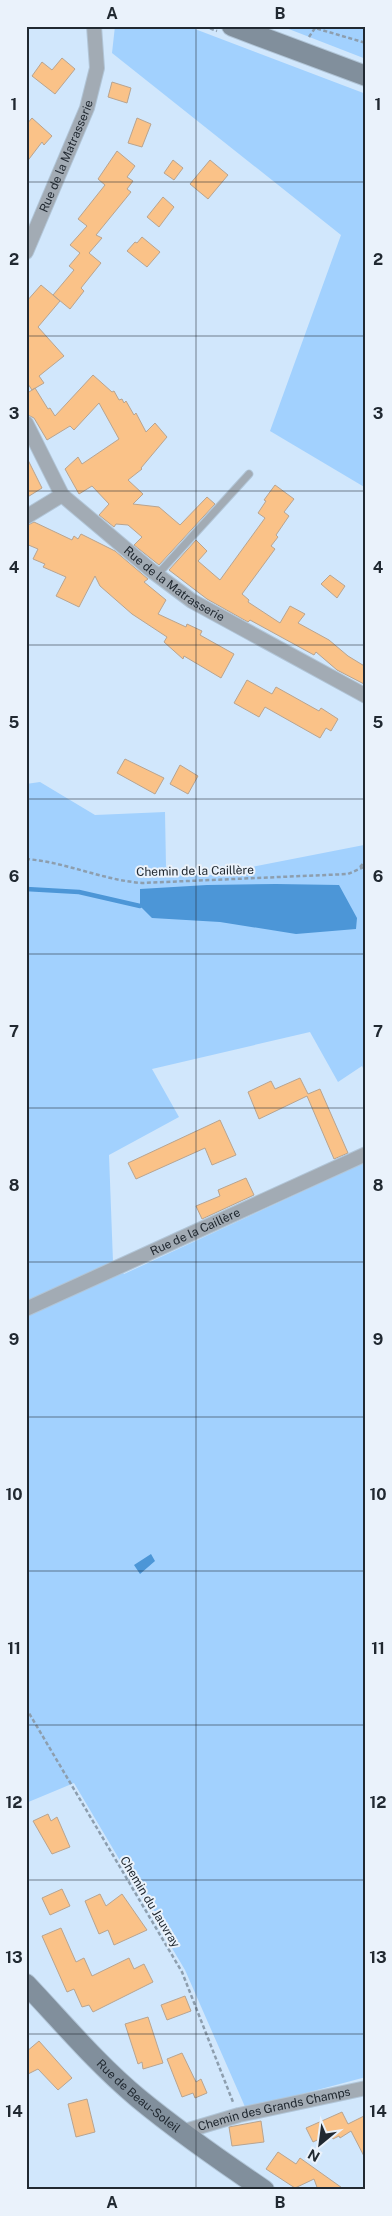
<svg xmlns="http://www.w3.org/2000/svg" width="392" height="2216" viewBox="0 0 392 2216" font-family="'Public Sans',sans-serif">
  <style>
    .green { fill: #a2d1fe }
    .water { fill: #4c96d7 }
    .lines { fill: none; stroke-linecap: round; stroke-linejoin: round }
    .stream { stroke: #4c96d7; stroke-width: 4.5 }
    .building { fill: #fac288; stroke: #b8a490 }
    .lane-casing { stroke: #b1c5d7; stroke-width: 9 }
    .street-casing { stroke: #b1c5d7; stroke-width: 16 }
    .secondary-casing { stroke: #b1c5d7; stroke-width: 22 }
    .path { stroke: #8d9eae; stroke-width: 2.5; stroke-dasharray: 4 2.5; stroke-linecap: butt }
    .lane { stroke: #a2abb4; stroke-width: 7 }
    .street { stroke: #a2abb4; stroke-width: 14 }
    .secondary { stroke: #818f9c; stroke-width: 20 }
    .grid { fill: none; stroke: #212931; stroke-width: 1; stroke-opacity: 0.55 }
    .labels { text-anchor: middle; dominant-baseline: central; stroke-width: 4; stroke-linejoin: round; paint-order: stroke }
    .street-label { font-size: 12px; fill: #212931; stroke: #eaf2fb }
    .neatline { fill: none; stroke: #212931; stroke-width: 2 }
    .grid-label { font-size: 16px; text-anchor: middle; font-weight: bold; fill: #212931 }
  </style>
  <rect width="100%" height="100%" fill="#d1e7fc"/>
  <path class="green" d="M115,26H187L366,94V488L270,431L341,235L112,53Z
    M281,26H366V59Z
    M40,782L95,815L165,812L166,867L206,876L364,845L366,842V1074L362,1066L338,1082L310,1032L152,1069L179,1117L109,1155L113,1262L124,1274L366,1162V2077L246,2109L185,1970L74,1783L26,1803V784Z"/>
  <path class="water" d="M276,884L339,885L357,918L356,929L296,934L220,922L152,918L140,906V889L207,885Z
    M151,1554L155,1561L140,1574L134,1565Z"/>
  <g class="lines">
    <path class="stream" d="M26,889L79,892L140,906"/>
  </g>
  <path class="building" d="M62,58L75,69L55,94L32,76L42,62L52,70Z
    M112,82L131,88L127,103L108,97Z
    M32,118L52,136L44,145L42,142L26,163V125Z
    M137,118L151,124L142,147L128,143Z
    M117,151L135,166L127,177L133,181L127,189L131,192L96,235L102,238L89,253L101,263L81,288L84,291L70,309L53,295L74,270L69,266L80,253L70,245L87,226L78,219L105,185L98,179Z
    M173,160L183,168L174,180L164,173Z
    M210,160L228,175L208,199L190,184Z
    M163,197L174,207L159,227L147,217Z
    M142,237L160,252L147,267L127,251L135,242L137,243Z
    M41,285L60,301L38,327L64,356L39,376L44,383L32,390L28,384L26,386V302Z
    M93,375L112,392L114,391L119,400L122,399L124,403L126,401L134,415L136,413L146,432L155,423L167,437L141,468L142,469L128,480L143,494L133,504L159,507L180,525L207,497L215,504L159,565L134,545L142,537L128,525L116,524L114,527L99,515L109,504L92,486L79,494L65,469L78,457L82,464L119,439L99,403L74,430L70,426L47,440L34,418L26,414V394L35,388L48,409L50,408L55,416Z
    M26,456L42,488L26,498Z
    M275,485L294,499L284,512L289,516L276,535L278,537L271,546L275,549L242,594L249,600L248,602L280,623L290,606L305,614L298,623L329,640L348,656L366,667V685L337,670L316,652L314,655L250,620L248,622L207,599L169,570L196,540L207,551L198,561L220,580L265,518L258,513L266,501L264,500Z
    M34,522L72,540L74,536L78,539L81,534L115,551L148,579L144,582L166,600L158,614L186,627L187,624L202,631L200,635L234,654L221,678L184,656L183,659L164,642L167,637L132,614L100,586L95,576L79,607L56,596L66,577L43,567L45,564L33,559L38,549L26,544V526Z
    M330,575L345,586L337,598L321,584Z
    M247,680L272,694L276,687L319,711L321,708L338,719L331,731L326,728L320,738L265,707L259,717L234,703Z
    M125,759L164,778L155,794L117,773Z
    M180,765L198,776L188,794L170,784Z
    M300,1078L308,1094L320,1089L348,1153L334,1159L307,1096L259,1119L248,1092L271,1081L275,1089Z
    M220,1120L236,1155L212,1165L205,1148L136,1179L128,1163Z
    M246,1178L254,1195L202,1219L196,1206L220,1196L218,1190Z
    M48,1814L51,1821L57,1817L70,1847L52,1854L33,1821Z
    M62,1889L70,1906L50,1915L42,1898Z
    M100,1894L106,1906L122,1894L147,1930L114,1945L108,1930L99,1934L85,1901Z
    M61,1928L76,1962L84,1958L92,1976L129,1958L134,1969L144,1964L153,1982L93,2012L89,2005L82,2007L74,1989L67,1992L42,1936Z
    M185,1996L191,2011L167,2020L161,2005Z
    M148,2017L163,2063L143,2069L142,2062L138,2064L125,2024Z
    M39,2041L72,2078L58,2090L38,2069L26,2075V2052Z
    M182,2053L196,2082L201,2079L207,2093L195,2098L193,2093L182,2097L167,2059Z
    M87,2099L95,2132L76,2137L68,2104Z
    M342,2112L348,2124L366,2115V2160L351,2131L340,2138L339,2136L333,2139L330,2134L313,2142L306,2128Z
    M261,2121L264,2142L232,2146L229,2127Z
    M278,2152L296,2164L300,2158L345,2190H318L314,2179L295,2188L266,2169Z"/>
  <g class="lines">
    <defs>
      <path id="lane" d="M157,575L249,474"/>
      <g id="street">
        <path id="s1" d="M26,252L87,108L97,68L94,26"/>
        <path id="s2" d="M26,423L62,495L152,571L192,601L366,696"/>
        <path d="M26,517L62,495"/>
        <path id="s3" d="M26,1309L366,1154"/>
        <path id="s4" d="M182,2132L239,2115L366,2088"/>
      </g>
      <g id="secondary">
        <path d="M232,26L366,76"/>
        <path id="s5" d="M26,1984C63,2023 97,2064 138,2098C178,2131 221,2161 264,2190"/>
      </g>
    </defs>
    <use href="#lane" class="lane-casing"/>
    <use href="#street" class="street-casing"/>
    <use href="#secondary" class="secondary-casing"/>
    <path class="path" d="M204,26L217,31
      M309,37L315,28L366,43
      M26,859C66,862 102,880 142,883L348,874L366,866
      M360,867L366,860
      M26,1708L182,1972L233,2102"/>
    <use href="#lane" class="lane"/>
    <use href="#street" class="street"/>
    <use href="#secondary" class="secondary"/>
  </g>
  <path class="grid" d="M196,26V2190M26,182H366M26,336H366M26,491H366M26,645H366M26,799H366M26,954H366M26,1108H366M26,1262H366M26,1417H366M26,1571H366M26,1725H366M26,1880H366M26,2034H366"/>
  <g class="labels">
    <g class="street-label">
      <text stroke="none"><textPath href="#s1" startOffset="104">Rue de la Matrasserie</textPath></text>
      <text stroke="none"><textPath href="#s2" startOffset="224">Rue de la Matrasserie</textPath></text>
      <text transform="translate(195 871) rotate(-1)">Chemin de la Caillère</text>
      <text stroke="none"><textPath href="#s3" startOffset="186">Rue de la Caillère</textPath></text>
      <text transform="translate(150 1902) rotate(59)">Chemin du Jauvray</text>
      <text stroke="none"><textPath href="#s5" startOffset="159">Rue de Beau-Soleil</textPath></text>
      <text stroke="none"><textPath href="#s4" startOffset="95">Chemin des Grands Champs</textPath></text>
    </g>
  </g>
  <rect width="392" height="2216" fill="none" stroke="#eaf2fb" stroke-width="55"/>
  <g transform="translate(320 2144) rotate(209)" stroke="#eaf2fb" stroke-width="4" paint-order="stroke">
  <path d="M0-4L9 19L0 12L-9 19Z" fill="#212931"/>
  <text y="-8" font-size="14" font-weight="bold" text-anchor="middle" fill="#212931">N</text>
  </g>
  <rect x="28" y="28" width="336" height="2160" class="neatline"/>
  <g class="grid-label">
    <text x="112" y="19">A</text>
    <text x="280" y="19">B</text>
    <text x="14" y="110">1</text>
    <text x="378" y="110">1</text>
    <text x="14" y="265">2</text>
    <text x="378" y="265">2</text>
    <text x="14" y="419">3</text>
    <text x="378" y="419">3</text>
    <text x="14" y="573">4</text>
    <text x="378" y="573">4</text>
    <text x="14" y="728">5</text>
    <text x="378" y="728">5</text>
    <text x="14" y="882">6</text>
    <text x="378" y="882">6</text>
    <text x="14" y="1037">7</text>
    <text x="378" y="1037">7</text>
    <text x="14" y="1191">8</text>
    <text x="378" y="1191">8</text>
    <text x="14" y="1345">9</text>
    <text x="378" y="1345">9</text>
    <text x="14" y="1500">10</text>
    <text x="378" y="1500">10</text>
    <text x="14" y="1654">11</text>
    <text x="378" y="1654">11</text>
    <text x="14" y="1808">12</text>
    <text x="378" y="1808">12</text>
    <text x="14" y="1963">13</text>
    <text x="378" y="1963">13</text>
    <text x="14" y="2117">14</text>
    <text x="378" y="2117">14</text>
    <text x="112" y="2208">A</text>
    <text x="280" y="2208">B</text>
  </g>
</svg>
